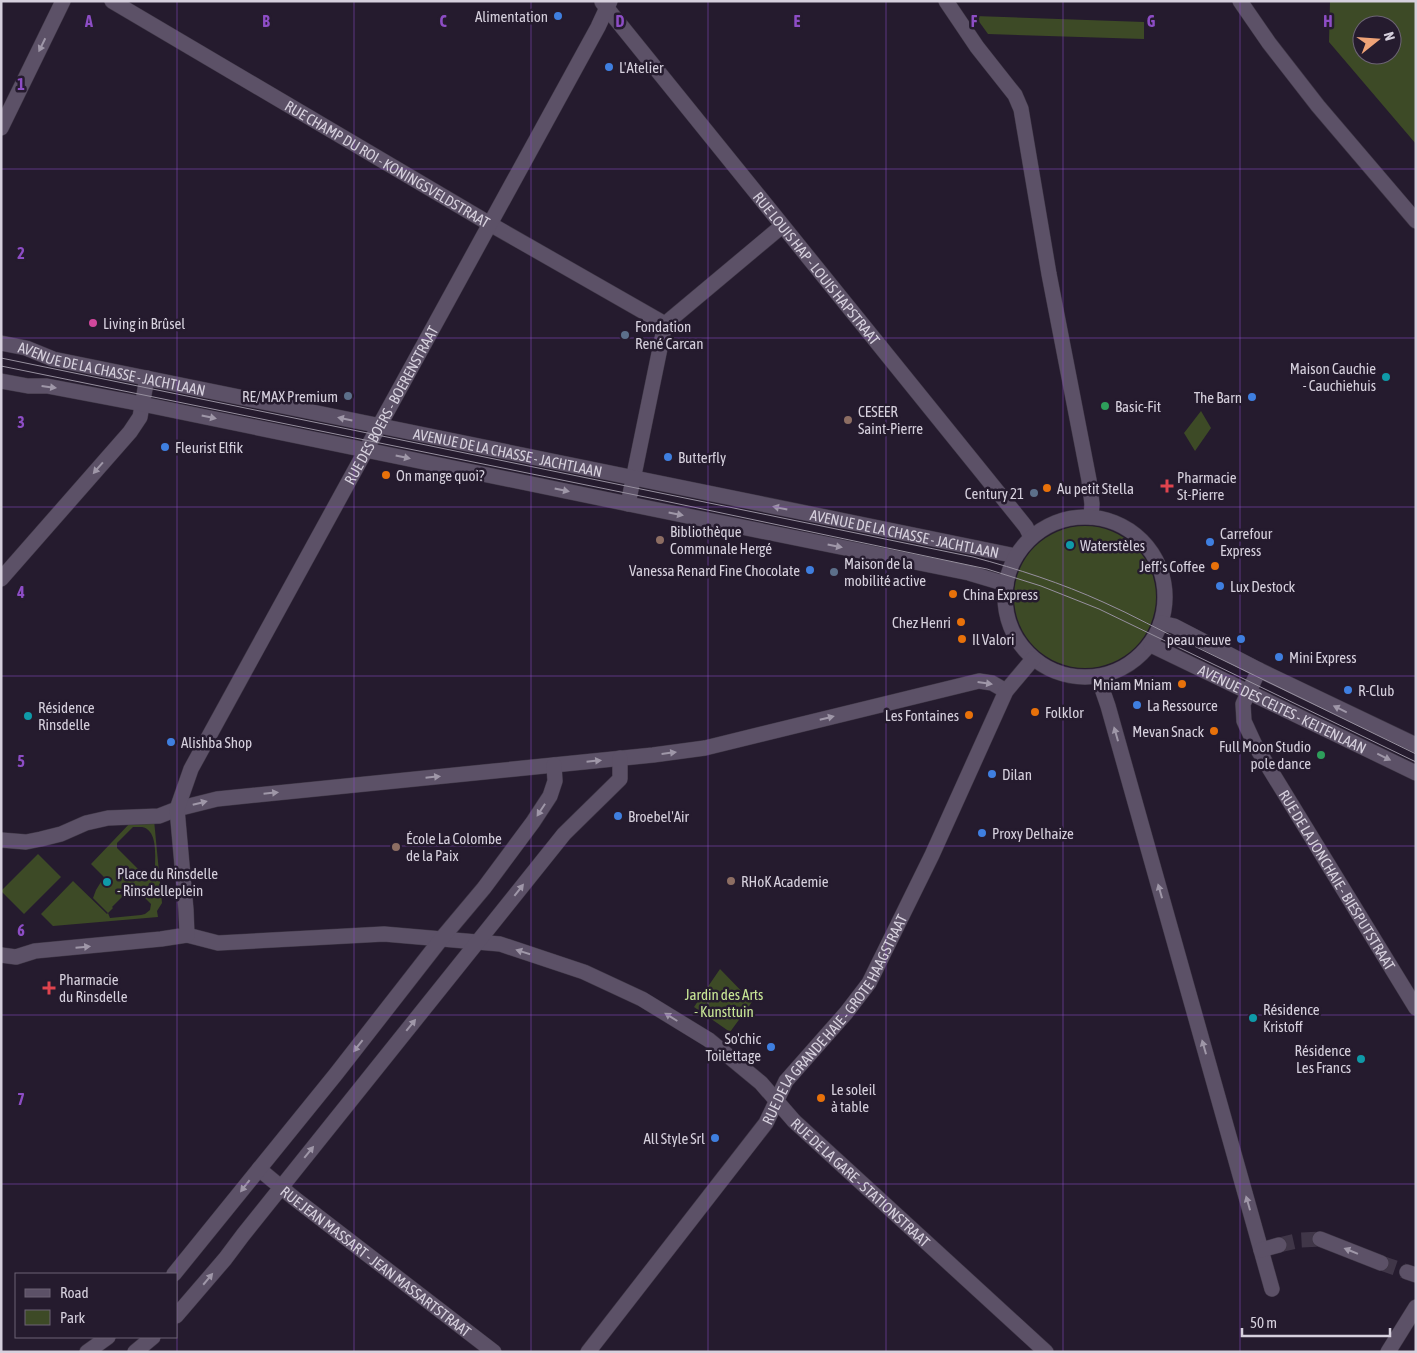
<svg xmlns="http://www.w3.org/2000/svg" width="1417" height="1353" viewBox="0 0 1417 1353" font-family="'Asap Condensed',sans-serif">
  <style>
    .green { fill: #3d4a26; fill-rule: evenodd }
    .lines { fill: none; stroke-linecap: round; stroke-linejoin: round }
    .street-tunnel { stroke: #403648; stroke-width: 15; stroke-dasharray: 15 8; stroke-linecap: butt }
    .street-casing { stroke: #3e3645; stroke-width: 16 }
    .secondary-casing { stroke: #3e3645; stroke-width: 16 }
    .street { stroke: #5c5167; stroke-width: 15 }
    .secondary { stroke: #5c5167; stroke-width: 15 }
    .tram { stroke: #97909f; stroke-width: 1 }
    .oneway { fill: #9f97a8 }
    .grid { fill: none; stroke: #8d4dc5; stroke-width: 1; stroke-opacity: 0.55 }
    .shop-dot { fill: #3f7fe0; stroke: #251b2e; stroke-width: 2 }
    .hotel-dot { fill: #d1479c; stroke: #251b2e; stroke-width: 2 }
    .service-dot { fill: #5c6f8a; stroke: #251b2e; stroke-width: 2 }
    .culture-dot { fill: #0f9aa8; stroke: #251b2e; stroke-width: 2 }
    .leisure-dot { fill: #2e9e5b; stroke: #251b2e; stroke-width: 2 }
    .education-dot { fill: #8d6e63; stroke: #251b2e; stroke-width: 2 }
    .food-dot { fill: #e8710a; stroke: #251b2e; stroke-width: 2 }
    .health-dot { fill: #e0444e; stroke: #251b2e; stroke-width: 2 }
    .labels { text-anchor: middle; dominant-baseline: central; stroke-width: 5; stroke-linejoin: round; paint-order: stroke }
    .poi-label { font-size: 15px; fill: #d6d0dd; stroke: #251b2e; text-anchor: start }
    .street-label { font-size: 15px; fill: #d6d0dd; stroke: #251b2e }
    .park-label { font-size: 15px; fill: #c7e595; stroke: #251b2e }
    .grid-label { font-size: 16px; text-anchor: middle; font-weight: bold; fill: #8d4dc5; stroke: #251b2e; stroke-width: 5; stroke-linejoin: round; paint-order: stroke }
  </style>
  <rect width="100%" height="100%" fill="#251b2e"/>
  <path class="green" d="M1330,1H1416V144L1329,42ZM1362,25H1392V55H1362Z
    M975,16L1144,22V39L988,34Z
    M1201,411L1211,428L1195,451L1184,433Z
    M1014 597a71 71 0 1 1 142 0a71 71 0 1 1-142 0Z
    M154,820L162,903L157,911L158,917L53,926L41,914L73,881L107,914L108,913L93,898L96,890L104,877L91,864L132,821ZM133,827C136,827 139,827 142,827C158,830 155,856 155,868C153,874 150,875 144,875L117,848V843ZM133,886L151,904L150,910L145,914L141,915L110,918L108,913L113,908L112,907Z
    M38,854L61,877L24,914L1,891Z
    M720,969L752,1002L730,1032L694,1007Z"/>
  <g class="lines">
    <path class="street-tunnel" d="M1279,1245L1301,1240L1320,1239
      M1381,1263L1407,1272"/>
    <defs>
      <g id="street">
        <path id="s1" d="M112,1L490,224L665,324"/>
        <path d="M946,1L977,47L1015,95L1021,109L1049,274L1089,480L1092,504L1091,517"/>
        <path id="s2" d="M602,2L1014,512L1026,527L1031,537"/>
        <path d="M1,128L63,1"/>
        <path d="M628,504L665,324L782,226"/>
        <path d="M1,579L130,432L140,417L147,378"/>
        <path id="s3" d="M1259,670L1243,704L1244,721L1255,745L1416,1008"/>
        <path d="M1098,677L1108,706L1272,1289"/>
        <path d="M1,840L26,842L41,839L61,834L86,823L108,818L159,816L177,809L217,799L653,755L705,748L979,681L992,683L1006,691"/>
        <path id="s4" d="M187,935L218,943L384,934L500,944L584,972L642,999L709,1040L761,1083L794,1121L1046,1352"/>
        <path id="s5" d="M1,955L16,957L35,951L161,939L187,935L186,910L177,809L191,769L598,27L610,1"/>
        <path id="s6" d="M259,1169L294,1198L494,1352"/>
        <path d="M1320,1239L1381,1263"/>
        <path d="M1261,1250L1279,1245"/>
        <path d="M1407,1272L1416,1275"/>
        <path d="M174,1274L336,1074L442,938L484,888L533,822L550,796L555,781L554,765"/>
        <path d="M176,1316L225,1259L243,1235L564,834L620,779V758"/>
        <path d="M87,1352L108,1337"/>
        <path d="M135,1352L153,1337"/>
        <path d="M1388,1352L1416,1307"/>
      </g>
      <g id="secondary">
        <path d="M1240,1L1269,43L1318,106L1416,221"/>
        <path id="s7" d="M1,343L26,348L53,359L1016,556"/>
        <path d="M1,381L28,386H47L142,404L658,510L969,573L1006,584"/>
        <circle cx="1085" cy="597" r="80"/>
        <path d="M1161,623L1174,626L1259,670L1416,745"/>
        <path id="s8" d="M1151,645L1416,773"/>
        <path id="s9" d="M588,1352L766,1123L786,1081L846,1013L869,983L932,855L1006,691L1033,659"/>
      </g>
    </defs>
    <use href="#street" class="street-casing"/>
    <use href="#secondary" class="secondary-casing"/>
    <use href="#street" class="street"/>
    <use href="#secondary" class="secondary"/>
    <path class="tram" d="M1,358L973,557C1018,569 1061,583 1103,602C1133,615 1160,631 1190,644L1416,754
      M1,366L660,500L987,569L1041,586L1099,609L1416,762"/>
  </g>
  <defs><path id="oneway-solid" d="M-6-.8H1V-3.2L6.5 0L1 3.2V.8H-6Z" transform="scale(1.25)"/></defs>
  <g class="oneway">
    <use href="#oneway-solid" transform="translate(42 45) rotate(116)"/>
    <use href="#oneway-solid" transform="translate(49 387) rotate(7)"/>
    <use href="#oneway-solid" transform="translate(209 417) rotate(12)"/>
    <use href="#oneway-solid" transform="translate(345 419) rotate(-168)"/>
    <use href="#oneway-solid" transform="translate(403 457) rotate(12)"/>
    <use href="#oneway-solid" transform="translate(98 468) rotate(131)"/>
    <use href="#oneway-solid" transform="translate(562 490) rotate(12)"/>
    <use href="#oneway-solid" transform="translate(780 508) rotate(-168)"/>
    <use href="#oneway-solid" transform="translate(676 514) rotate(11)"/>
    <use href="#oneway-solid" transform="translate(835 546) rotate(11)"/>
    <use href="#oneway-solid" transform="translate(985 683) rotate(8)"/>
    <use href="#oneway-solid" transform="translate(1340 709) rotate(-154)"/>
    <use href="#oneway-solid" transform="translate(827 718) rotate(-14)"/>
    <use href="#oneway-solid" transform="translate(1116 734) rotate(-106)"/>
    <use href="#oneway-solid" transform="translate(669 753) rotate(-7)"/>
    <use href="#oneway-solid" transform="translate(1384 757) rotate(26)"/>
    <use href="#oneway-solid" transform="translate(594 761) rotate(-6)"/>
    <use href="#oneway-solid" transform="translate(433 777) rotate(-6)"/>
    <use href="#oneway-solid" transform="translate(271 793) rotate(-6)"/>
    <use href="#oneway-solid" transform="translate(200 803) rotate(-14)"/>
    <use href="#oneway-solid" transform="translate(541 810) rotate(123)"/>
    <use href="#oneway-solid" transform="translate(519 890) rotate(-52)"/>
    <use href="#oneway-solid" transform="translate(1160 891) rotate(-106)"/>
    <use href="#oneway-solid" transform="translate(83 947) rotate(-5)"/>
    <use href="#oneway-solid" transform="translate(523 952) rotate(-162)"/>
    <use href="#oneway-solid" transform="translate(671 1017) rotate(-148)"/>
    <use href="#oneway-solid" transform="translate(411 1025) rotate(-51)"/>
    <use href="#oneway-solid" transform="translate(358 1046) rotate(128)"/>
    <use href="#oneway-solid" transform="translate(1204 1047) rotate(-106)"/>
    <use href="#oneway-solid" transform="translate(309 1152) rotate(-51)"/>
    <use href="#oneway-solid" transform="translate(245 1186) rotate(128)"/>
    <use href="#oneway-solid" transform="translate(1248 1203) rotate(-106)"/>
    <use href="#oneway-solid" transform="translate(1351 1251) rotate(-158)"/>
    <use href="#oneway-solid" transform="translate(208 1279) rotate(-50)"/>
  </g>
  <path class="grid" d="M177,1V1352M354,1V1352M531,1V1352M708,1V1352M886,1V1352M1063,1V1352M1240,1V1352M1,169H1416M1,338H1416M1,507H1416M1,676H1416M1,846H1416M1,1015H1416M1,1184H1416"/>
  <g class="shop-dot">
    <circle cx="558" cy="16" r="5"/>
    <circle cx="609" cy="67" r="5"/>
    <circle cx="1252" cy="397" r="5"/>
    <circle cx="165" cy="447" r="5"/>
    <circle cx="668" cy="457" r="5"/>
    <circle cx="1210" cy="542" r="5"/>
    <circle cx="810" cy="570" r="5"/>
    <circle cx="1220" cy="586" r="5"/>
    <circle cx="1241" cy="639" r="5"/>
    <circle cx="1279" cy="657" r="5"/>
    <circle cx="1348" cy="690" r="5"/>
    <circle cx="1137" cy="705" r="5"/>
    <circle cx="171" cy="742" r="5"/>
    <circle cx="992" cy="774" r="5"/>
    <circle cx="618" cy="816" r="5"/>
    <circle cx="982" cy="833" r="5"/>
    <circle cx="771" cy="1047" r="5"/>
    <circle cx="715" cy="1138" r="5"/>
  </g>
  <circle class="hotel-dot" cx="93" cy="323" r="5"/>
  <g class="service-dot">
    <circle cx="625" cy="335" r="5"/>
    <circle cx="348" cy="396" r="5"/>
    <circle cx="1034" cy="493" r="5"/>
    <circle cx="834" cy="572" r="5"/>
  </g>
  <g class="culture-dot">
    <circle cx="1386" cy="377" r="5"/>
    <circle cx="1070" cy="545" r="5"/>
    <circle cx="28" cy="716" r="5"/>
    <circle cx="107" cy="882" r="5"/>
    <circle cx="1253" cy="1018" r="5"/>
    <circle cx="1361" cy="1059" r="5"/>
  </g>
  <g class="leisure-dot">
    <circle cx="1105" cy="406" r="5"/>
    <circle cx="1321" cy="755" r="5"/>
  </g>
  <g class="education-dot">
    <circle cx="848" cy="420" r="5"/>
    <circle cx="660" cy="540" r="5"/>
    <circle cx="396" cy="847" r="5"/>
    <circle cx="731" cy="881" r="5"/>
  </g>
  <g class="food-dot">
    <circle cx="386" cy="475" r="5"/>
    <circle cx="1047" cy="488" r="5"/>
    <circle cx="1215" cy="566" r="5"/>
    <circle cx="953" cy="594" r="5"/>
    <circle cx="961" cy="622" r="5"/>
    <circle cx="962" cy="639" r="5"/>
    <circle cx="1182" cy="684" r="5"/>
    <circle cx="1035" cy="712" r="5"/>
    <circle cx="969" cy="715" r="5"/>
    <circle cx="1214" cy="731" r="5"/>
    <circle cx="821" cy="1098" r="5"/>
  </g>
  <g class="health-dot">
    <path d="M1164.5 478.5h5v5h5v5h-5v5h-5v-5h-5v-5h5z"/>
    <path d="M46.5 980.5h5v5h5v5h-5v5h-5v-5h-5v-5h5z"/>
  </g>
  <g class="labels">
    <g class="poi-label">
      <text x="548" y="16" text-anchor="end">Alimentation</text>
      <text x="619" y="67">L'Atelier</text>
      <text x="103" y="323">Living in Brûsel</text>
      <text x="635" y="326">Fondation<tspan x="635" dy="17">René Carcan</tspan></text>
      <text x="1376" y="368" text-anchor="end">Maison Cauchie<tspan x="1376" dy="17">- Cauchiehuis</tspan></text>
      <text x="338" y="396" text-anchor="end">RE/MAX Premium</text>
      <text x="1242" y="397" text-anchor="end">The Barn</text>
      <text x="1115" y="406">Basic-Fit</text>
      <text x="858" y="411">CESEER<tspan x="858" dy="17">Saint-Pierre</tspan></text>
      <text x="175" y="447">Fleurist Elfik</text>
      <text x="678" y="457">Butterfly</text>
      <text x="396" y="475">On mange quoi?</text>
      <text x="1177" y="477">Pharmacie<tspan x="1177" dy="17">St-Pierre</tspan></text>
      <text x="1057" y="488">Au petit Stella</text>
      <text x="1024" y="493" text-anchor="end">Century 21</text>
      <text x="670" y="531">Bibliothèque<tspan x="670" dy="17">Communale Hergé</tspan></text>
      <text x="1220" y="533">Carrefour<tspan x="1220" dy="17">Express</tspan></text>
      <text x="1080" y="545">Waterstèles</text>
      <text x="844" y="563">Maison de la<tspan x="844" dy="17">mobilité active</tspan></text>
      <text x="1205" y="566" text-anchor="end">Jeff’s Coffee</text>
      <text x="800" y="570" text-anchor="end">Vanessa Renard Fine Chocolate</text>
      <text x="1230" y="586">Lux Destock</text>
      <text x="963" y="594">China Express</text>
      <text x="951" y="622" text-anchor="end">Chez Henri</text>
      <text x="972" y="639">Il Valori</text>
      <text x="1231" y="639" text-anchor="end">peau neuve</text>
      <text x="1289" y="657">Mini Express</text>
      <text x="1172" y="684" text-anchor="end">Mniam Mniam</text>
      <text x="1358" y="690">R-Club</text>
      <text x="1147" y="705">La Ressource</text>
      <text x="38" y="707">Résidence<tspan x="38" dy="17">Rinsdelle</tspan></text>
      <text x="1045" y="712">Folklor</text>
      <text x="959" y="715" text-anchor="end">Les Fontaines</text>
      <text x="1204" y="731" text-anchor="end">Mevan Snack</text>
      <text x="181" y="742">Alishba Shop</text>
      <text x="1311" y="746" text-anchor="end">Full Moon Studio<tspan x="1311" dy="17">pole dance</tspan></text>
      <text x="1002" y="774">Dilan</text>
      <text x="628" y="816">Broebel'Air</text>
      <text x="992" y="833">Proxy Delhaize</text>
      <text x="406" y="838">École La Colombe<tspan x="406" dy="17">de la Paix</tspan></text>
      <text x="117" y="873">Place du Rinsdelle<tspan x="117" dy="17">- Rinsdelleplein</tspan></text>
      <text x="741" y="881">RHoK Academie</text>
      <text x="59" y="979">Pharmacie<tspan x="59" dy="17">du Rinsdelle</tspan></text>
      <text x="1263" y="1009">Résidence<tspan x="1263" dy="17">Kristoff</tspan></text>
      <text x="761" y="1038" text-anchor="end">So'chic<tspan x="761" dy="17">Toilettage</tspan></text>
      <text x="1351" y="1050" text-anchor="end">Résidence<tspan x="1351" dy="17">Les Francs</tspan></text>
      <text x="831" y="1089">Le soleil<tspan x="831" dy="17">à table</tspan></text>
      <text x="705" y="1138" text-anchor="end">All Style Srl</text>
    </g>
    <g class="street-label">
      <text stroke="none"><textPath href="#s1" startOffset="320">RUE CHAMP DU ROI - KONINGSVELDSTRAAT</textPath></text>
      <text stroke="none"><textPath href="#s2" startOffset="342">RUE LOUIS HAP - LOUIS HAPSTRAAT</textPath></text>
      <text stroke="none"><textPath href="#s7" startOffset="114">AVENUE DE LA CHASSE - JACHTLAAN</textPath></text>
      <text stroke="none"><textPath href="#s5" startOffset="772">RUE DES BOERS - BOERENSTRAAT</textPath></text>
      <text stroke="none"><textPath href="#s7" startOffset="519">AVENUE DE LA CHASSE - JACHTLAAN</textPath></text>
      <text stroke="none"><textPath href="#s7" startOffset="924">AVENUE DE LA CHASSE - JACHTLAAN</textPath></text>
      <text stroke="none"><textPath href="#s8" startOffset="146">AVENUE DES CELTES - KELTENLAAN</textPath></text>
      <text stroke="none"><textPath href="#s3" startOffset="239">RUE DE LA JONCHAIE - BIESPUTSTRAAT</textPath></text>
      <text stroke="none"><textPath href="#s9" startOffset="415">RUE DE LA GRANDE HAIE - GROTE HAAGSTRAAT</textPath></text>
      <text stroke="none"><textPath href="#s4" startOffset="754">RUE DE LA GARE - STATIONSTRAAT</textPath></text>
      <text stroke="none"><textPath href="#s6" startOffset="149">RUE JEAN MASSART - JEAN MASSARTSTRAAT</textPath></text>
    </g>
    <g class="park-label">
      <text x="724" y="994">Jardin des Arts<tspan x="724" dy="17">- Kunsttuin</tspan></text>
    </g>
  </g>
  <g class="grid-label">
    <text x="89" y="27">A</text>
    <text x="266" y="27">B</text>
    <text x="443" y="27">C</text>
    <text x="620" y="27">D</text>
    <text x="797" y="27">E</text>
    <text x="974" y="27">F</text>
    <text x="1151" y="27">G</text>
    <text x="1328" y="27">H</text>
    <text x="21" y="90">1</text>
    <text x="21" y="259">2</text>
    <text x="21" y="428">3</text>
    <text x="21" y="598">4</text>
    <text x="21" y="767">5</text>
    <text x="21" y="936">6</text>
    <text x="21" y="1105">7</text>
  </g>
  <rect width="1417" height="1353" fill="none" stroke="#d6d0dd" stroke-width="5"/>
  <rect x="15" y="1273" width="162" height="65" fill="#251b2e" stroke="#6c6374"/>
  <rect x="25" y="1289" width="25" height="8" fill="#5c5167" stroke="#6c6374"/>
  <text x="60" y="1298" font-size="15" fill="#d6d0dd">Road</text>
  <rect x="25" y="1310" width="25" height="15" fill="#3d4a26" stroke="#6c6374"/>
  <text x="60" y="1323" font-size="15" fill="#d6d0dd">Park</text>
  <g transform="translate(1377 40) rotate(73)"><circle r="24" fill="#251b2e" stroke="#6c6374"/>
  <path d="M0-4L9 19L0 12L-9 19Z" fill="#efa377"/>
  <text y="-8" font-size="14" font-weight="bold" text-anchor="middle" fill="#d6d0dd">N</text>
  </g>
  <path d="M1242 1328v8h148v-8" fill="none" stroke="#d6d0dd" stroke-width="2.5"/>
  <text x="1250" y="1328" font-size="15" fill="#d6d0dd" stroke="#251b2e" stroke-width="4" paint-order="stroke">50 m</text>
</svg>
